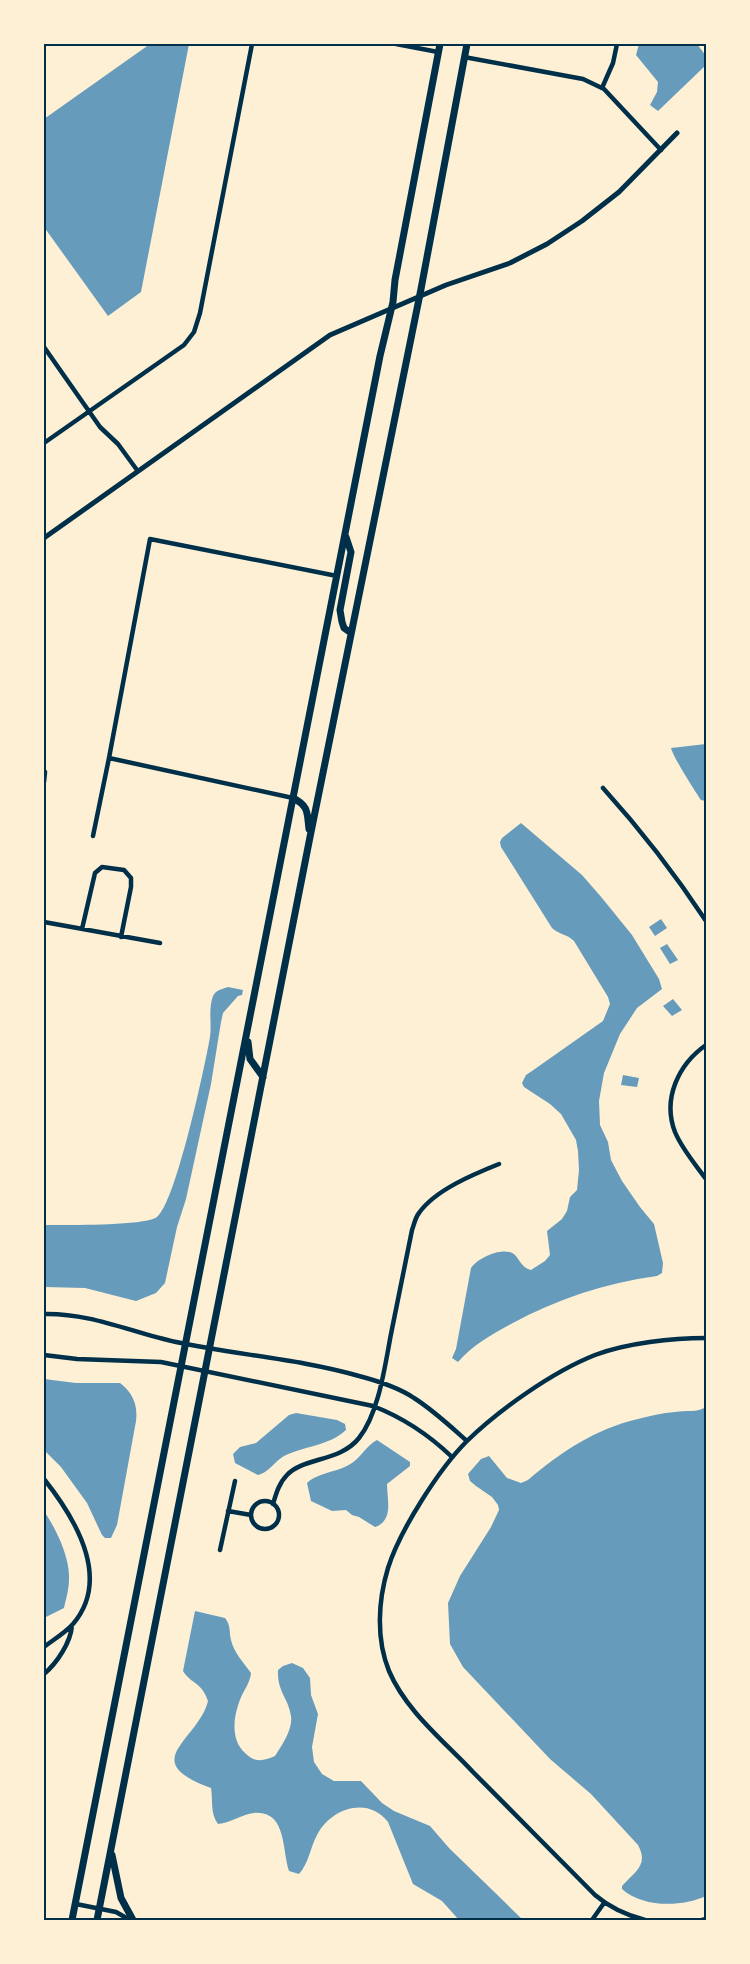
<svg xmlns="http://www.w3.org/2000/svg" width="750" height="1964" viewBox="0 0 750 1964" font-family="Ubuntu,sans-serif">
  <style>
    .water { fill: #669bbc }
    .lines { fill: none; stroke-linecap: round; stroke-linejoin: round }
    .minor { stroke: #003049; stroke-width: 4.5 }
    .tertiary { stroke: #003049; stroke-width: 5 }
    .primary { stroke: #003049; stroke-width: 7 }
    .neatline { fill: none; stroke: #003049; stroke-width: 2 }
  </style>
  <rect width="100%" height="100%" fill="#fdf0d5"/>
  <path class="water" d="M150,44H189L141,292L108,316L44,227V119Z
    M639,44H697L706,56V65L658,111L650,105L657,92L658,82L636,55Z
    M706,744V801L701,800C695,791 673,757 671,748Z
    M521,823L582,875L602,898L632,935L659,979L662,989L637,1008L620,1034L604,1073L599,1101L600,1125L608,1142L611,1160L622,1181L640,1207L654,1224L663,1263L662,1273L657,1276C605,1283 557,1299 511,1324C491,1335 473,1345 458,1362L452,1358L456,1349L471,1268C477,1258 503,1246 514,1254C520,1260 522,1268 531,1270L545,1261L550,1255L547,1231L562,1219L567,1211L570,1197L577,1190L579,1170L578,1151L576,1140L561,1114L550,1104L524,1087L522,1083L526,1075L532,1071L603,1021L610,1004L608,997L574,941C567,934 558,934 552,928L501,847L500,842L502,838Z
    M661,919L667,928L655,936L649,927Z
    M667,944L678,960L670,964L660,948Z
    M228,987L243,990L242,995L238,996L223,1013L221,1022L211,1084L186,1199L177,1227L165,1283L156,1293L136,1301L85,1288L44,1287V1225C63,1225 146,1226 157,1217C176,1202 205,1066 210,1037C212,1023 208,1010 213,996C216,990 222,989 228,987Z
    M673,999L682,1010L672,1016L663,1006Z
    M623,1075L639,1078L637,1087L621,1085Z
    M44,1379L76,1383H120C133,1393 138,1405 136,1421L117,1525L111,1538H105L102,1535L87,1503L61,1467L44,1450Z
    M706,1407V1896C682,1907 643,1908 622,1889V1886C635,1871 649,1865 638,1845L591,1794L550,1759L463,1667L450,1644L448,1603L460,1576L491,1527L499,1510L498,1505L492,1497L476,1486L470,1481L468,1474L481,1459L489,1456L507,1478L521,1483L528,1480C561,1452 595,1429 638,1419C650,1416 662,1413 675,1412C686,1410 697,1413 706,1407Z
    M296,1413L337,1420L345,1424L346,1430C329,1446 304,1446 284,1456C275,1461 268,1473 258,1475L235,1463L233,1454L240,1447L256,1443L289,1415Z
    M377,1440L410,1462V1466L387,1484C387,1499 394,1521 375,1527L359,1517L352,1515L346,1510L332,1511L311,1501L307,1483C319,1472 339,1472 352,1463C361,1457 368,1444 377,1440Z
    M44,1511C56,1529 70,1557 69,1579C69,1589 66,1599 64,1608L44,1618Z
    M195,1611L225,1618C231,1625 229,1632 231,1640C234,1653 244,1663 251,1673C250,1682 246,1687 242,1695C234,1713 229,1738 245,1753C255,1763 263,1761 275,1756C282,1745 293,1729 291,1716C288,1697 277,1692 278,1670L283,1666L292,1663L303,1668L310,1678L311,1695L318,1714L312,1747L314,1762L322,1774L334,1781H361L382,1803L394,1811L430,1826L449,1848L523,1920H459L442,1901L413,1884L388,1822C368,1796 331,1808 317,1835C310,1848 309,1863 299,1874L289,1871C282,1851 287,1810 254,1813C242,1814 231,1823 218,1824C210,1814 213,1800 211,1788C136,1761 198,1741 208,1701C201,1681 192,1685 183,1671Z"/>
  <g class="lines">
    <path class="minor" d="M396,44L438,52
      M464,57L583,79L604,89L661,150
      M602,88L613,63L617,44
      M44,347L100,427L118,444L137,470
      M44,443L184,345L194,332L200,313L252,44
      M44,782L45,772
      M603,788C641,830 675,874 706,921
      M293,798L109,758L150,539L337,576
      M93,836L109,758
      M44,922L160,943
      M82,929L95,873L102,867L124,870L131,878V887L121,937
      M706,1045C679,1064 662,1098 675,1132C682,1149 695,1164 706,1179
      M44,1314C91,1313 130,1332 176,1342C237,1355 300,1359 359,1376C378,1381 398,1387 414,1398C433,1410 450,1426 467,1441
      M44,1355L77,1359L161,1362L373,1406C404,1418 428,1434 452,1457
      M44,1479C75,1518 112,1578 73,1624C65,1633 53,1640 44,1647
      M251 1515a14 14 0 1 1 28 0a14 14 0 1 1-28 0Z
      M273,1504C276,1494 279,1483 287,1475C304,1457 340,1462 359,1438C379,1413 385,1365 391,1334C398,1299 405,1265 412,1230C414,1225 415,1218 419,1213C435,1190 474,1174 499,1164
      M228,1511L251,1515
      M220,1550L235,1481
      M44,1674C57,1663 71,1642 72,1625
      M76,1904L116,1912L130,1920
      M592,1920L604,1903
      M645,1920C626,1915 609,1907 595,1895C554,1854 514,1813 473,1772C444,1741 406,1711 389,1671C376,1639 378,1601 388,1568C400,1530 439,1469 467,1441C499,1410 552,1372 595,1355C627,1343 672,1338 706,1338
      M702,1920L706,1919"/>
    <path class="tertiary" d="M44,538L330,335L446,285L510,263L547,244L582,221L619,192L677,133"/>
    <path class="primary" d="M346,537L351,552L340,610L342,622L344,628L351,633
      M293,798C309,806 307,813 309,829
      M248,1042L250,1059L263,1077
      M112,1855L121,1898L133,1920
      M72,1920L380,356L393,302L395,280L440,44
      M97,1920L310,837L421,289L467,44"/>
  </g>
  <rect width="750" height="1964" fill="none" stroke="#fdf0d5" stroke-width="90"/>
  <rect x="45" y="45" width="660" height="1874" class="neatline"/>
</svg>
